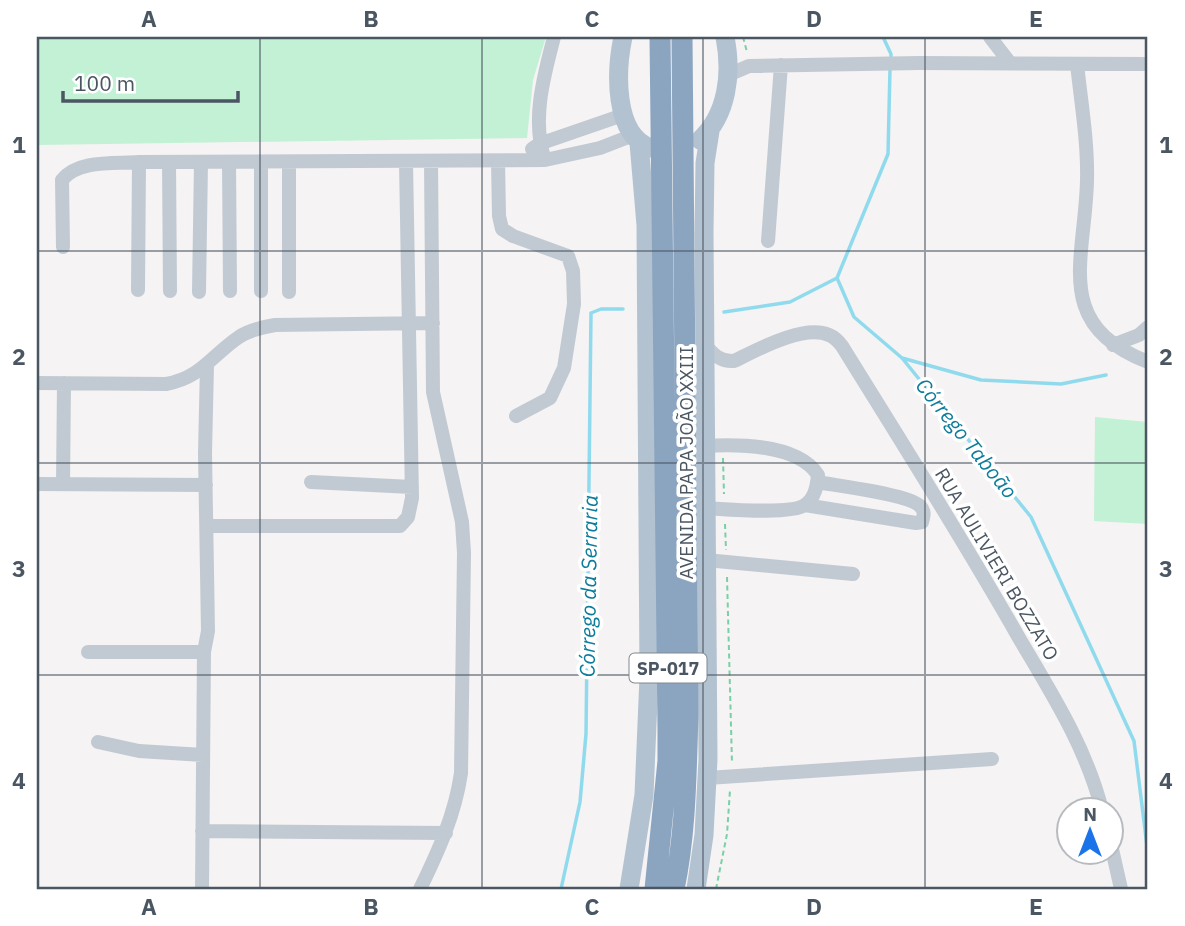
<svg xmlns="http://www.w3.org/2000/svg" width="1185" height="926" viewBox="0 0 1185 926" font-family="'IBM Plex Sans',sans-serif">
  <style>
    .green { fill: #c3f1d5 }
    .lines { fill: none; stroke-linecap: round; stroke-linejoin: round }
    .stream { stroke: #90daee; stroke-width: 3.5 }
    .path { stroke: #7ad0a6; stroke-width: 2; stroke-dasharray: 5 3.5; stroke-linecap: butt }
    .minor { stroke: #c1cad2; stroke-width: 14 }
    .major { stroke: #b3c2d1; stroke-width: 19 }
    .highway { stroke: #8ba5c1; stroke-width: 21 }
    .grid { fill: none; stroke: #4a5661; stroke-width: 2; stroke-opacity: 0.55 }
    .labels { text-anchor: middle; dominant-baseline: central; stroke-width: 7; stroke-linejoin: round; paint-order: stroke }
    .shield { fill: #fff; stroke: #808990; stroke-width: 2 }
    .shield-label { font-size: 18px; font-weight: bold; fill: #4a5661 }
    .street-label { font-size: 19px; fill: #4a5661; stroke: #fff }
    .water-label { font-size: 21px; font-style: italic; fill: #0c7c9b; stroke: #fff }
    .neatline { fill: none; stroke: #4a5661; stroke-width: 2.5 }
    .grid-label { font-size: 23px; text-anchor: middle; font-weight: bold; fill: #4a5661 }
  </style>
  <rect width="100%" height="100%" fill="#f5f3f3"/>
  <path class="green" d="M37,37H546L533,80L527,138L37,145Z
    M1095,417L1148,422V524L1094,521Z"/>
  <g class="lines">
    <path class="stream" d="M883,37L891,54V61
      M890,69L888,154L837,278L854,317L902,358L1031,517L1134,741L1148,854
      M724,312L790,302L837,278
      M902,358L981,380L1061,384L1106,375
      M561,889L580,802L586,734L591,313L601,309H623"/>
    <path class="path" d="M743,37L747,52
      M723,458L724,494
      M725,524L726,550
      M727,577L732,763
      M716,889L727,834L730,790"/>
    <path class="minor" d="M990,37L1010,63
      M1077,64C1081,102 1088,142 1087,181C1085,260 1052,325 1148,362
      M728,75L749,66L919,63L1148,64
      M532,149L539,144L623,115
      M545,160C531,121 544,75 554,37
      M498,161L499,216L502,229L513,236L568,256L573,271L574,304L564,368L550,398L516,416
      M169,162L170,291
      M229,162L230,291
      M768,241L781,65
      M63,247L62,180C78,159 116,164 139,162L545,160L600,148L631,136
      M138,290L139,162
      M261,291V162
      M199,292L201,162
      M289,292V162
      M704,344C713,354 720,362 734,361C757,350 803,324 829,335C834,337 839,342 842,346C902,443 963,539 1019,638C1052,694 1086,747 1102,810
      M1113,345L1139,335L1148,327
      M37,383L166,384C201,378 212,355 239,337C249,330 263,327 275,325L433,323
      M704,446C737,444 798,444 818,475C817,486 815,498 805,505C790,515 725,509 705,508
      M311,482L412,487
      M37,484L206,485
      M63,484L64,383
      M805,505L916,523L922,522C924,515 925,511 920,506C908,494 838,486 817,482
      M207,526H400L408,517L412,498L406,162
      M706,560L853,574
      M88,652H204
      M98,742L139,751L203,755
      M707,778L992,759
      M202,831L446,833
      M1112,849L1121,889
      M202,889L204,652L208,631L205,453L207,365
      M420,889C438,852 455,815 461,773L464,553L462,522L433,392L431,162"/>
    <path class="major" d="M623,37C616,70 613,135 651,148
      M700,140C728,114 732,73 725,37
      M629,889L644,795L649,677L646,225L639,143
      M696,889L704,835L708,759L704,233L705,163L710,131"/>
    <path class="highway" d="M655,889L668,761V728L660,37
      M674,889C686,832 686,773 688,715L682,37"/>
  </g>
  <path class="grid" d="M260,37V889M482,37V889M703,37V889M925,37V889M37,251H1148M37,463H1148M37,675H1148"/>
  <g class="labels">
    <rect class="shield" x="629.5" y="653.5" width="77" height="29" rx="5"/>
    <g class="shield-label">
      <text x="668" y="668">SP-017</text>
    </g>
    <g class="street-label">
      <text transform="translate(686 463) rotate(-90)">AVENIDA PAPA JOÃO XXIII</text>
      <text transform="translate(997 564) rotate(59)">RUA AULIVIERI BOZZATO</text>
    </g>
    <g class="water-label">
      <text transform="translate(967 438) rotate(51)">Córrego Taboão</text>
      <text transform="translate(588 586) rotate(-89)">Córrego da Serraria</text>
    </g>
  </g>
  <rect width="1185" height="926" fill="none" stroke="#ffffff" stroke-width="77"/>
  <g transform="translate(1090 831)"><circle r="33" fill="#ffffff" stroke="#b7bbc0" stroke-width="2"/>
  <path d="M0-5L12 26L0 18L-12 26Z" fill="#1a73e8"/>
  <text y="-10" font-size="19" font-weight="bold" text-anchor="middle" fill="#4a5661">N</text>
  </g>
  <path d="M63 91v10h175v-10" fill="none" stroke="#4a5661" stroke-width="3.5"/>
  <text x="74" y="91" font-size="21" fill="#4a5661" stroke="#ffffff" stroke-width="5" paint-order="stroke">100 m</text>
  <rect x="38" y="38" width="1108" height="850" class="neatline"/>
  <g class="grid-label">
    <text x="149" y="27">A</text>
    <text x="371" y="27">B</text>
    <text x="592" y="27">C</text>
    <text x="814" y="27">D</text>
    <text x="1036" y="27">E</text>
    <text x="19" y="153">1</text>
    <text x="1166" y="153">1</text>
    <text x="19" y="365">2</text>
    <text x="1166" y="365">2</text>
    <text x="19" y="577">3</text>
    <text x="1166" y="577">3</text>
    <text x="19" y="789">4</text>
    <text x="1166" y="789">4</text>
    <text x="149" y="915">A</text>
    <text x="371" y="915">B</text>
    <text x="592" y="915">C</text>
    <text x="814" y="915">D</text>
    <text x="1036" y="915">E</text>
  </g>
</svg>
